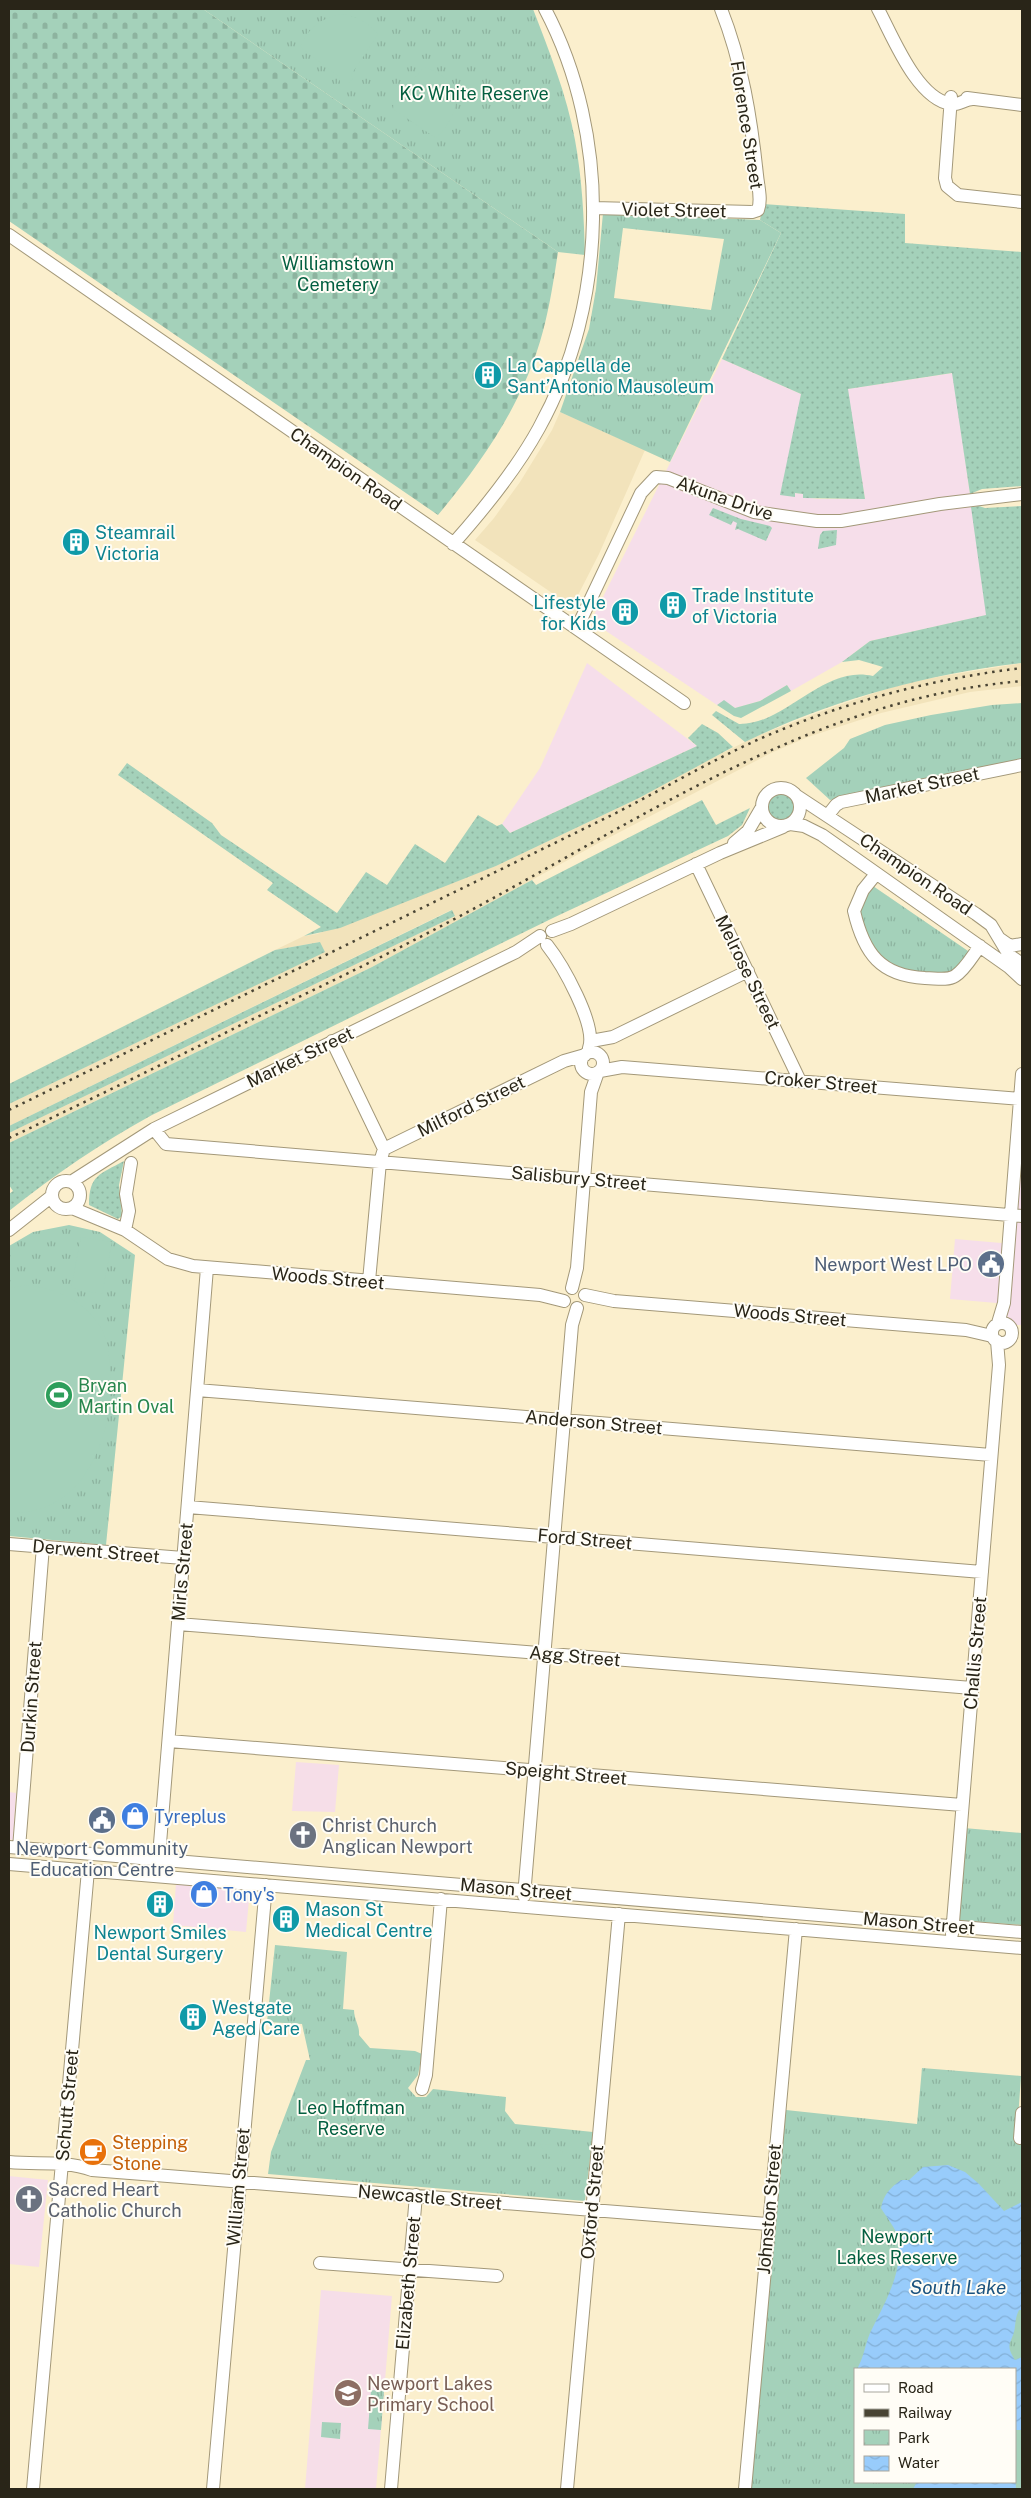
<svg xmlns="http://www.w3.org/2000/svg" width="1031" height="2498" viewBox="0 0 1031 2498" font-family="'Public Sans',sans-serif">
  <style>
    .commercial { fill: #f6deea }
    .built { fill: #f2e3bb }
    .education { fill: #f6dee8 }
    .grass { fill: url(#grass-dots) }
    .cemetery { fill: url(#cemetery-stones) }
    .park { fill: url(#park-tufts); fill-rule: evenodd }
    .garden { fill: #a4d1ba }
    .water { fill: url(#water-waves) }
    .lines { fill: none; stroke-linecap: round; stroke-linejoin: round }
    .minor-casing { stroke: #a39879; stroke-width: 14 }
    .minor { stroke: #fff; stroke-width: 12 }
    .rail { stroke: #494434; stroke-width: 2.5; stroke-dasharray: 2.5 5; stroke-linecap: butt }
    .labels { text-anchor: middle; dominant-baseline: central; stroke-width: 4; stroke-linejoin: round; paint-order: stroke }
    .park-label { font-size: 18px; fill: #035f40; stroke: #fffdf6 }
    .street-label { font-size: 18px; fill: #292518; stroke: #fffdf6 }
    .culture-label { font-size: 18px; fill: #0d838f; stroke: #fffdf6; text-anchor: start }
    .service-label { font-size: 18px; fill: #4e5e75; stroke: #fffdf6; text-anchor: end }
    .leisure-label { font-size: 18px; fill: #27864d; stroke: #fffdf6; text-anchor: start }
    .shop-label { font-size: 18px; fill: #366cbe; stroke: #fffdf6; text-anchor: start }
    .worship-label { font-size: 18px; fill: #5b616d; stroke: #fffdf6; text-anchor: start }
    .food-label { font-size: 18px; fill: #c56008; stroke: #fffdf6; text-anchor: start }
    .education-label { font-size: 18px; fill: #785e54; stroke: #fffdf6; text-anchor: start }
    .water-label { font-size: 19px; font-style: italic; fill: #1b537f; stroke: #fffdf6 }
  </style>
  <defs>
    <pattern id="grass-dots" width="8" height="8" patternUnits="userSpaceOnUse" patternTransform="scale(1.25)"><rect width="8" height="8" fill="#a4d1ba"/><path d="M2 2h.1M6 6h.1" fill="none" stroke="#8db39f" stroke-width="1.8" stroke-linecap="round"/></pattern>
    <pattern id="cemetery-stones" width="16" height="16" patternUnits="userSpaceOnUse" patternTransform="scale(1.25)"><rect width="16" height="16" fill="#a4d1ba"/><path d="M2 7V4a2 2 0 0 1 4 0v3zM10 15v-3a2 2 0 0 1 4 0v3z" fill="#8db39f"/></pattern>
    <pattern id="park-tufts" width="24" height="20" patternUnits="userSpaceOnUse" patternTransform="scale(1.25)"><rect width="24" height="20" fill="#a4d1ba"/><path d="M3 7l-1-3M5 7V3M7 7l1-3M15 17l-1-3M17 17v-4M19 17l1-3" fill="none" stroke="#8db39f"/></pattern>
    <pattern id="water-waves" width="16" height="10" patternUnits="userSpaceOnUse" patternTransform="scale(1.25)"><rect width="16" height="10" fill="#98ccfb"/><path d="M0 5q4-4 8 0t8 0" fill="none" stroke="#83afd6"/></pattern>
  </defs>
  <rect width="100%" height="100%" fill="#fbefcd"/>
  <path class="commercial" d="M722,359L801,394L795,497V493L803,494V497L818,499H865L847,389L953,373L987,615L870,641L842,662L791,691L787,685L760,701L735,708L724,701L717,705L591,621Z
    M587,663L697,746L510,833L502,824L540,768Z
    M1019,1172H1022V1325H1015L1007,1319L1008,1304L950,1299L955,1239L1013,1244Z
    M9,1792L16,1793L13,1840L9,1839Z
    M176,1883L250,1889L246,1932L173,1925Z"/>
  <path class="built" d="M560,412L645,450L599,554L574,603L565,602L475,540L494,518L520,482L552,430Z
    M1022,663V686L970,692L881,713L808,737L771,753L595,845L458,921L372,967L9,1143V1133L455,916L451,910L9,1126V1104L199,1012L320,942L275,950L304,936L317,934L496,866L639,798L688,770L757,736L825,710L886,689L925,679Z"/>
  <path class="education" d="M296,1762L339,1765L335,1812L292,1811Z
    M9,2176L48,2180L39,2267L9,2264Z
    M321,2290L392,2296L376,2489H305Z"/>
  <path class="grass" d="M763,204L905,214V243L1022,252V486L982,489L970,494L952,373L848,389L865,499L803,498V494L795,493V497L780,495L801,394L722,359L781,233L760,220Z
    M979,506L985,508L1022,506V663C927,674 831,700 745,742L712,715L716,711L739,724C786,725 823,664 873,676L883,667L859,660L842,662L870,641L986,615L971,507Z
    M713,508L741,519L770,526L772,528L766,541L738,529L735,530L737,523L733,521L731,525L709,515Z
    M837,530L836,545L818,549L820,535L823,531Z
    M702,724L718,733L733,747L639,798L496,866L340,928L304,936L321,927L267,890L273,883L118,775L127,763L212,823L221,835L337,913L366,872L387,885L415,844L445,863L478,815L497,826L502,824L510,833L697,746L688,738Z
    M766 808a15 15 0 1 1 30 0a15 15 0 1 1-30 0Z
    M702,800L716,825L750,808L742,825L728,836L555,917L152,1115C101,1143 54,1175 9,1211V1194L13,1191L9,1185V1143L372,967L532,880L536,885Z
    M452,910L455,916L9,1133V1126Z
    M320,942L325,952L9,1104V1084L275,950Z
    M124,1161L119,1185L122,1216L118,1219L89,1205C89,1175 100,1174 124,1161Z"/>
  <path class="cemetery" d="M9,9H203L558,252C554,278 550,305 543,331C525,400 483,461 438,515L9,221Z"/>
  <path class="park" d="M203,9H533C549,51 567,95 575,140C582,178 584,217 585,255L558,252Z
    M603,213L760,220L781,233L670,462L560,412L589,329L596,289ZM623,228L724,239L711,310L614,298Z
    M1022,703V759L830,800L806,778L844,748L850,739L885,725L931,715L992,705Z
    M873,886L971,953L952,975L905,974L881,961L860,921V908Z
    M69,1225L100,1232L135,1255L106,1545L9,1536V1246L33,1232Z
    M964,1828L1022,1833V1925L955,1920Z
    M275,1945L347,1952L343,2009L354,2010C354,2020 360,2026 359,2035L370,2048L415,2051L422,2054L418,2075L408,2088L416,2097H426L433,2089L506,2097L505,2111L515,2124L593,2132L585,2201L268,2174L271,2152L306,2060H310L302,2024L267,2022Z
    M922,2068L1021,2076L1017,2134L1022,2135V2489H750L786,2110L917,2124ZM855,2369H1015V2482H855Z
    M371,2390L384,2391L381,2430L368,2429Z
    M322,2422L341,2423L340,2439L321,2437Z"/>
  <path class="garden" d="M343,14C359,17 367,22 378,34L351,75L353,78L349,83L340,82L339,77L300,47C310,26 321,18 343,14Z
    M424,67C465,81 464,109 436,138L393,109L394,100L398,98Z
    M787,685L791,691L741,718L734,716L717,705L724,700L735,708L760,701Z
    M81,1237L112,1242L102,1294L71,1288Z
    M27,1285C58,1289 86,1301 102,1330C109,1341 109,1358 110,1371C115,1435 84,1516 9,1513V1288Z
    M539,2144L557,2145L563,2153L561,2171Z"/>
  <path class="water" d="M948,2165L965,2172L979,2184L1004,2211L1022,2202V2310H1019C1016,2316 1016,2319 1015,2326C1014,2342 1003,2342 1015,2360L1022,2357V2353V2430H1015V2369H857C864,2357 865,2345 870,2333C884,2304 904,2272 898,2238C896,2228 886,2217 881,2208C884,2194 890,2188 901,2180H909L923,2167Z
    M1015,2475L1016,2489H913L917,2482H1015Z"/>
  <g class="lines">
    <defs>
      <path id="minor" d="M878,9C893,37 917,99 951,104C958,106 965,99 973,99
        M951,97L945,178L947,186L958,195L1022,202
        M967,98L1022,105
        M594,208L752,212L758,210C762,200 758,186 757,175C751,118 742,62 721,9
        M9,235L684,703
        M453,544C485,508 516,470 539,428C608,303 612,136 545,9
        M577,628L641,493L656,477L668,478L754,512L817,521H841L940,504L1022,494
        M762 807a19 19 0 1 1 38 0a19 19 0 1 1-38 0Z
        M797,796L976,914L991,925L1009,955L1022,964
        M828,815L836,805L841,802L1022,765
        M790,824L804,826L822,835L1009,967L1022,979
        M734,843L748,831L762,807
        M696,864L800,1081
        M876,874L863,890L854,911C864,954 881,976 925,978C935,978 947,981 955,976C965,970 973,955 980,946
        M552,931L571,924L720,853L783,827
        M1000,939L1010,946L1022,944
        M547,945C562,964 597,1025 589,1048
        M332,1041L384,1149L380,1162L369,1281
        M591,1041L613,1037L748,971
        M581 1063a11 11 0 1 1 22 0a11 11 0 1 1-22 0Z
        M600,1071L622,1067L1020,1099
        M154,1129L166,1144L1022,1216
        M384,1149L564,1061L585,1055
        M52 1195a14 14 0 1 1 28 0a14 14 0 1 1-28 0Z
        M71,1182L154,1129L516,952L540,936
        M72,1208L125,1230L168,1259L193,1266L540,1295L564,1301
        M9,1230L52,1196
        M125,1230L129,1211L126,1194L131,1163
        M572,1288L577,1268L591,1092L598,1072
        M585,1295L614,1301L966,1330L992,1336
        M992 1333a10 10 0 1 1 20 0a10 10 0 1 1-20 0Z
        M998,1323L1004,1303L1022,1074
        M197,1390L991,1455
        M188,1507L982,1572
        M9,1544L183,1558
        M178,1624L972,1688
        M169,1741L962,1805
        M9,1847L1022,1932
        M19,1848L43,1546
        M9,1864L1022,1948
        M158,1868L207,1268
        M524,1896L572,1325L577,1308
        M952,1934L999,1365L997,1341
        M422,2089L426,2075L441,1899
        M1020,2138L1022,2113
        M9,2162C38,2165 64,2160 92,2170L768,2224
        M320,2263L497,2276
        M33,2489L88,1870
        M213,2489L266,1885
        M391,2489L416,2195
        M567,2489L619,1914
        M745,2489L796,1929"/>
    </defs>
    <use href="#minor" class="minor-casing"/>
    <use href="#minor" class="minor"/>
    <path class="rail" d="M9,1110L616,813C663,789 707,763 755,741C840,703 930,679 1022,668
      M9,1138C90,1100 171,1060 251,1020C322,986 393,952 462,915C642,819 813,699 1022,681"/>
  </g>
  <defs>
    <symbol id="building-disc" viewBox="-11 -11 22 22"><circle r="9.5" fill="#0f9aa8" stroke="#fffdf6"/><path d="M-4-6H4V6H1V3H-1V6H-4ZM-2.5-4.3h1.7v1.8h-1.7ZM.8-4.3h1.7v1.8H.8ZM-2.5-1h1.7V.8h-1.7ZM.8-1h1.7V.8H.8Z" fill="#fff"/></symbol>
    <symbol id="civic-disc" viewBox="-11 -11 22 22"><circle r="9.5" fill="#5c6f8a" stroke="#fffdf6"/><path d="M-.6-6.5H3V-4.5H.6V-3L4-1V1h2V6H-6V1h2V-1L-.6-3ZM-1.2 2.5V6h2.4V2.5Z" fill="#fff"/></symbol>
    <symbol id="stadium-disc" viewBox="-11 -11 22 22"><circle r="9.5" fill="#2e9e5b" stroke="#fffdf6"/><path d="M0-5a6.5 5 0 1 0 0 10a6.5 5 0 1 0 0-10ZM-3.5-1.8h7v3.6h-7Z" fill="#fff"/></symbol>
    <symbol id="shop-disc" viewBox="-11 -11 22 22"><circle r="9.5" fill="#3f7fe0" stroke="#fffdf6"/><path d="M-5-2.5h2.3a2.7 3.5 0 0 1 5.4 0H5L5.5 6h-11ZM-1.5-2.5h3a1.5 2.3 0 0 0-3 0Z" fill="#fff"/></symbol>
    <symbol id="church-disc" viewBox="-11 -11 22 22"><circle r="9.5" fill="#6b7280" stroke="#fffdf6"/><path d="M-1.2-6h2.4v3.5h3.3v2.4h-3.3V6h-2.4V-.1h-3.3v-2.4h3.3Z" fill="#fff"/></symbol>
    <symbol id="cafe-disc" viewBox="-11 -11 22 22"><circle r="9.5" fill="#e8710a" stroke="#fffdf6"/><path d="M-5.5-4.5H6V0H3Q3 3.5 0 3.5H-2.5Q-5.5 3.5-5.5 0ZM3-3.2v2h1.7v-2ZM-6 4.5H4V6H-6Z" fill="#fff"/></symbol>
    <symbol id="school-disc" viewBox="-11 -11 22 22"><circle r="9.5" fill="#8d6e63" stroke="#fffdf6"/><path d="M0-5L7-2L0 1L-7-2ZM-4 1L0 2.5L4 1V4Q0 6-4 4Z" fill="#fff"/></symbol>
  </defs>
  <g fill-rule="evenodd">
    <use href="#building-disc" x="472" y="359" width="32" height="32"/>
    <use href="#building-disc" x="60" y="526" width="32" height="32"/>
    <use href="#building-disc" x="657" y="589" width="32" height="32"/>
    <use href="#building-disc" x="609" y="596" width="32" height="32"/>
    <use href="#civic-disc" x="975" y="1248" width="32" height="32"/>
    <use href="#stadium-disc" x="43" y="1379" width="32" height="32"/>
    <use href="#shop-disc" x="119" y="1800" width="32" height="32"/>
    <use href="#civic-disc" x="86" y="1804" width="32" height="32"/>
    <use href="#church-disc" x="287" y="1819" width="32" height="32"/>
    <use href="#shop-disc" x="188" y="1878" width="32" height="32"/>
    <use href="#building-disc" x="144" y="1888" width="32" height="32"/>
    <use href="#building-disc" x="270" y="1903" width="32" height="32"/>
    <use href="#building-disc" x="177" y="2001" width="32" height="32"/>
    <use href="#cafe-disc" x="77" y="2136" width="32" height="32"/>
    <use href="#church-disc" x="13" y="2183" width="32" height="32"/>
    <use href="#school-disc" x="332" y="2377" width="32" height="32"/>
  </g>
  <g class="labels">
    <g class="park-label">
      <text x="474" y="93">KC White Reserve</text>
      <text x="338" y="263">Williamstown<tspan x="338" dy="21">Cemetery</tspan></text>
      <text x="351" y="2107">Leo Hoffman<tspan x="351" dy="21">Reserve</tspan></text>
      <text x="897" y="2236">Newport<tspan x="897" dy="21">Lakes Reserve</tspan></text>
    </g>
    <g class="street-label">
      <text transform="translate(747 125) rotate(81)">Florence Street</text>
      <text transform="translate(674 210) rotate(1)">Violet Street</text>
      <text transform="translate(346 469) rotate(35)">Champion Road</text>
      <text transform="translate(725 498) rotate(19)">Akuna Drive</text>
      <text transform="translate(922 785) rotate(-12)">Market Street</text>
      <text transform="translate(916 874) rotate(34)">Champion Road</text>
      <text transform="translate(748 972) rotate(64)">Melrose Street</text>
      <text transform="translate(300 1057) rotate(-26)">Market Street</text>
      <text transform="translate(821 1082) rotate(5)">Croker Street</text>
      <text transform="translate(471 1106) rotate(-26)">Milford Street</text>
      <text transform="translate(579 1178) rotate(5)">Salisbury Street</text>
      <text transform="translate(328 1278) rotate(5)">Woods Street</text>
      <text transform="translate(790 1315) rotate(5)">Woods Street</text>
      <text transform="translate(594 1422) rotate(5)">Anderson Street</text>
      <text transform="translate(585 1539) rotate(5)">Ford Street</text>
      <text transform="translate(96 1551) rotate(5)">Derwent Street</text>
      <text transform="translate(182 1572) rotate(-85)">Mirls Street</text>
      <text transform="translate(975 1653) rotate(-85)">Challis Street</text>
      <text transform="translate(575 1656) rotate(5)">Agg Street</text>
      <text transform="translate(31 1697) rotate(-86)">Durkin Street</text>
      <text transform="translate(566 1773) rotate(5)">Speight Street</text>
      <text transform="translate(516 1889) rotate(5)">Mason Street</text>
      <text transform="translate(919 1923) rotate(5)">Mason Street</text>
      <text transform="translate(67 2105) rotate(-85)">Schutt Street</text>
      <text transform="translate(238 2187) rotate(-85)">William Street</text>
      <text transform="translate(430 2197) rotate(5)">Newcastle Street</text>
      <text transform="translate(592 2202) rotate(-85)">Oxford Street</text>
      <text transform="translate(769 2209) rotate(-85)">Johnston Street</text>
      <text transform="translate(408 2283) rotate(-85)">Elizabeth Street</text>
    </g>
    <g class="culture-label">
      <text x="507" y="365">La Cappella de<tspan x="507" dy="21">Sant’Antonio Mausoleum</tspan></text>
      <text x="95" y="532">Steamrail<tspan x="95" dy="21">Victoria</tspan></text>
      <text x="692" y="595">Trade Institute<tspan x="692" dy="21">of Victoria</tspan></text>
      <text x="606" y="602" text-anchor="end">Lifestyle<tspan x="606" dy="21">for Kids</tspan></text>
      <text x="305" y="1909">Mason St<tspan x="305" dy="21">Medical Centre</tspan></text>
      <text x="160" y="1932" text-anchor="middle">Newport Smiles<tspan x="160" dy="21">Dental Surgery</tspan></text>
      <text x="212" y="2007">Westgate<tspan x="212" dy="21">Aged Care</tspan></text>
    </g>
    <g class="service-label">
      <text x="972" y="1264">Newport West LPO</text>
      <text x="102" y="1848" text-anchor="middle">Newport Community<tspan x="102" dy="21">Education Centre</tspan></text>
    </g>
    <g class="leisure-label">
      <text x="78" y="1385">Bryan<tspan x="78" dy="21">Martin Oval</tspan></text>
    </g>
    <g class="shop-label">
      <text x="154" y="1816">Tyreplus</text>
      <text x="223" y="1894">Tony's</text>
    </g>
    <g class="worship-label">
      <text x="322" y="1825">Christ Church<tspan x="322" dy="21">Anglican Newport</tspan></text>
      <text x="48" y="2189">Sacred Heart<tspan x="48" dy="21">Catholic Church</tspan></text>
    </g>
    <g class="food-label">
      <text x="112" y="2142">Stepping<tspan x="112" dy="21">Stone</tspan></text>
    </g>
    <g class="education-label">
      <text x="367" y="2383">Newport Lakes<tspan x="367" dy="21">Primary School</tspan></text>
    </g>
    <g class="water-label">
      <text x="958" y="2287">South Lake</text>
    </g>
  </g>
  <rect width="1031" height="2498" fill="none" stroke="#292518" stroke-width="20"/>
  <rect x="854" y="2368" width="162" height="115" fill="#fffdf6" stroke="#a9a79d"/>
  <rect x="864" y="2384" width="25" height="8" fill="#ffffff" stroke="#a9a79d"/>
  <text x="898" y="2393" font-size="15" fill="#292518">Road</text>
  <rect x="864" y="2409" width="25" height="8" fill="#494434" stroke="#a9a79d"/>
  <text x="898" y="2418" font-size="15" fill="#292518">Railway</text>
  <rect x="864" y="2430" width="25" height="15" fill="url(#park-tufts)" stroke="#a9a79d"/>
  <text x="898" y="2443" font-size="15" fill="#292518">Park</text>
  <rect x="864" y="2456" width="25" height="15" fill="url(#water-waves)" stroke="#a9a79d"/>
  <text x="898" y="2468" font-size="15" fill="#292518">Water</text>
</svg>
